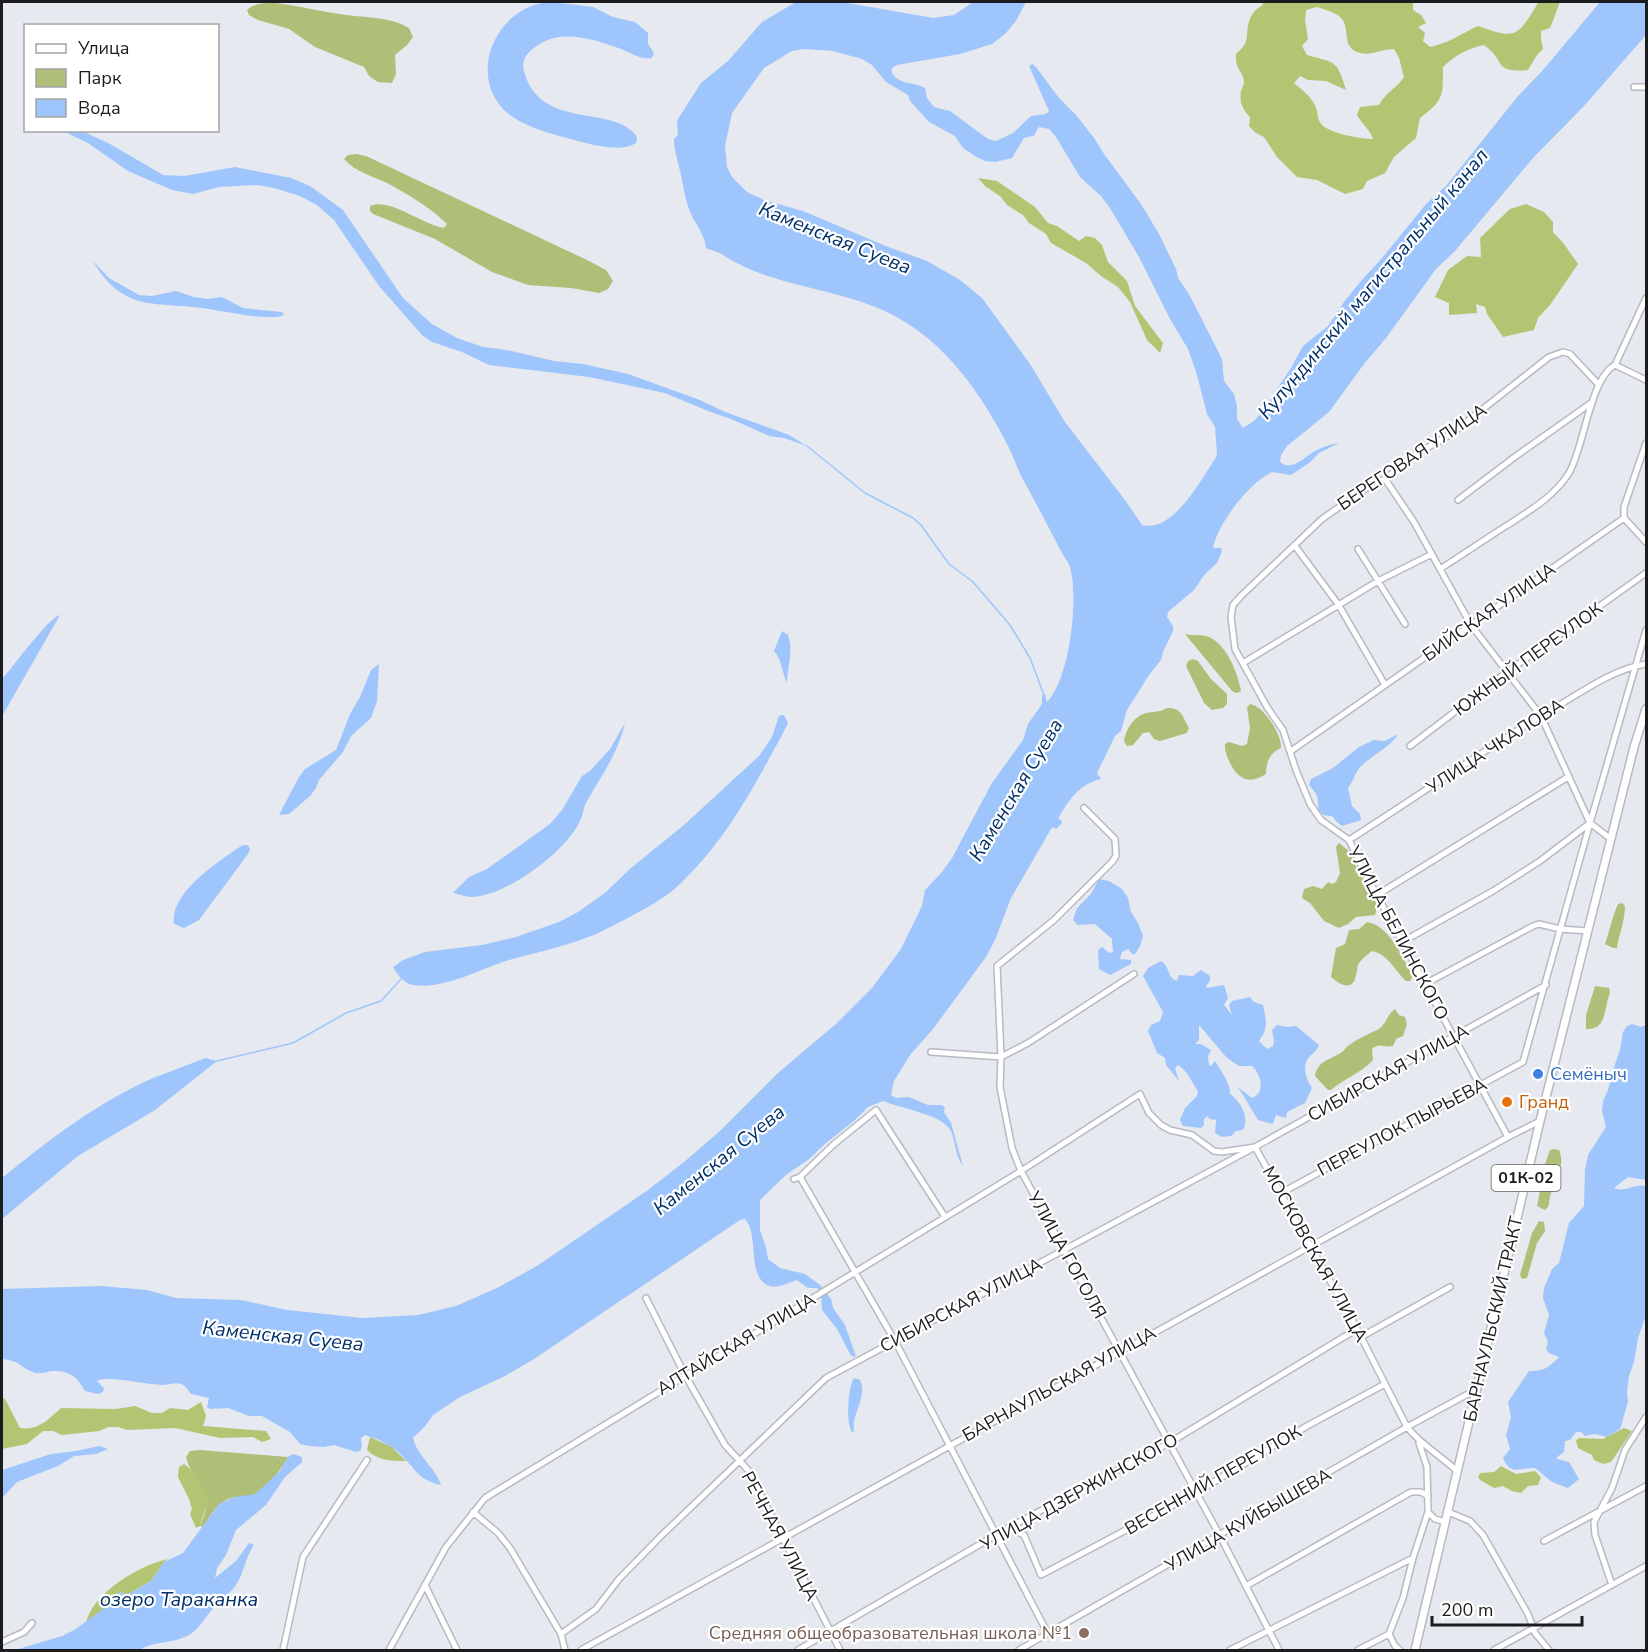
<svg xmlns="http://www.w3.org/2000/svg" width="1648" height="1652" viewBox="0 0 1648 1652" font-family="'Nunito Sans',sans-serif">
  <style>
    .green { fill: #afbf77 }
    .forest { fill: #b3c572; fill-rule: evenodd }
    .water { fill: #9ec5fc; fill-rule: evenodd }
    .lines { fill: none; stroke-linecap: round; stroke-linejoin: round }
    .stream { stroke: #9ec5fc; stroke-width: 1.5 }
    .minor-casing { stroke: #b7bac0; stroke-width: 8 }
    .major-casing { stroke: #b7bac0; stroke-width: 10 }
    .minor { stroke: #fff; stroke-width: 5 }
    .major { stroke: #fff; stroke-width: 7 }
    .shop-dot { fill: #3f7fe0; stroke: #fff; stroke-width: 2 }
    .food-dot { fill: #e8710a; stroke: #fff; stroke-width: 2 }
    .education-dot { fill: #8d6e63; stroke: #fff; stroke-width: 2 }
    .labels { text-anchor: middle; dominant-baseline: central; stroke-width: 4.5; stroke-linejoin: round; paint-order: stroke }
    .shield { fill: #fff; stroke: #606062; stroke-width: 1.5 }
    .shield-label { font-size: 16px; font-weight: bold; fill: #1c1c1f }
    .street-label { font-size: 18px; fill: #1c1c1f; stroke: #fff }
    .shop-label { font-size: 18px; fill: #366cbe; stroke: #fff; text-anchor: start }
    .food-label { font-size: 18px; fill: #c56008; stroke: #fff; text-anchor: start }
    .education-label { font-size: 18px; fill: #785e54; stroke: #fff; text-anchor: end }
    .water-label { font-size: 20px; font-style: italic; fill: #01306a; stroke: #fff }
  </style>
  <rect width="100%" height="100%" fill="#e6e9ef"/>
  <path class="green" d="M274,3C297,5 317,11 340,14C362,18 389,16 409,28L413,37L407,45L395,55L396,74L392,83L378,82L369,76L364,67L315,47L289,29L258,20L249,15L247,10C254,3 265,3 274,3Z
    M356,154L366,156L587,260L606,270L613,281L608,289L599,293L571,288L528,285L492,272L435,239L373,214L370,211V206C389,197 423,225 444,228L447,224C431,208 409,195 389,184C375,177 355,172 344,159L348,155Z
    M1185,634C1193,636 1201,634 1209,637C1227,645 1237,672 1241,690L1240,692L1236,693L1232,691Z
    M1193,659L1198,661L1211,679L1227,694V704L1223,708L1212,710L1204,703L1186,666L1188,661Z
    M1250,704C1264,706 1282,735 1281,748C1270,752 1266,763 1266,774C1260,778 1250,782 1243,778C1233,773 1224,754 1225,744L1229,742L1242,746L1247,744L1250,728L1247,708Z
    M1167,708C1182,707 1183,718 1189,728L1187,733L1160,741L1154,739L1149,732L1143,733L1133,745L1127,746L1124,741C1125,731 1133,718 1143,714C1152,711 1159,713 1167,708Z
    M1339,843L1350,852L1359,873L1375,897L1377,906L1375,915L1356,917L1348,924L1339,928L1324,921L1310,903L1302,898L1304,889L1313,886L1322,889L1328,882L1332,884L1336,882L1340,873L1336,847Z
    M1622,903L1625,906C1625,922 1619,933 1617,948H1613L1605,944C1610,930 1612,917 1618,904Z
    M1367,922C1389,925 1403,958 1413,976L1410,981H1406C1395,971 1388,954 1372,951C1367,955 1360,960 1358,965C1357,968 1357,972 1356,975C1353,992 1340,985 1331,977L1336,948L1345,944L1349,930L1359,929Z
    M1595,986L1609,988L1610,993C1604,1007 1607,1031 1586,1029V1015Z
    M1395,1009L1399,1015L1405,1017L1407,1024L1403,1036L1396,1039L1393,1046C1384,1048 1380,1042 1372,1049L1373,1060C1361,1073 1344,1079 1331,1090H1328L1315,1076C1318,1060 1330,1060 1342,1052C1345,1050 1345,1048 1348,1046C1357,1039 1368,1034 1377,1030C1386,1026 1387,1014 1395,1009Z
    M1554,1149L1559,1150C1566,1166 1555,1178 1551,1193C1549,1198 1550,1202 1548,1207L1545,1210L1537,1206L1545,1164L1550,1150Z
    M1539,1221L1544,1222L1545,1231L1537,1243L1527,1278L1522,1279L1520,1275L1532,1233Z
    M200,1450L288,1457C283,1468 262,1494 250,1496C240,1498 232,1495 223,1502C214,1508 208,1519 203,1527L200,1526C202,1520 206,1512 206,1507C205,1488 190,1474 186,1457L190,1451Z"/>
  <path class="forest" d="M1264,2H1413V10L1421,15L1426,23L1418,27L1425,33L1423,41L1430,47C1447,44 1461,34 1478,26C1517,40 1517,37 1538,3L1541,2H1560L1550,28L1541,31V40L1543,49L1537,55L1528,70C1492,73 1507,61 1484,45C1466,49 1456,55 1443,67C1443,96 1444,100 1420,118L1416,138L1394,157L1385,173L1367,181L1363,189L1345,194L1317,180L1297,177L1277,157L1264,137L1256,133L1249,126L1250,117C1243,110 1239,102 1241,91C1242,88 1244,85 1244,82C1243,70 1235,70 1236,54C1255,39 1241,29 1254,12C1258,7 1261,8 1264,2ZM1317,7C1325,10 1336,12 1342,19C1350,30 1342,46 1357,52C1369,57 1381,49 1394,49L1399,58L1404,77C1397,88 1386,92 1379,105L1360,107L1357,115C1362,124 1370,130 1373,139C1361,139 1325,133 1320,122C1317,118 1318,112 1316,108C1312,97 1302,90 1294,83L1300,76L1308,80L1326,81L1346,90C1337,60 1336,63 1307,55L1302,46L1308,39L1305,20L1306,10Z
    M978,178L997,181L1035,207L1048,223L1057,226L1079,241L1086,236L1095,238L1102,245L1108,262L1127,281L1135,306L1163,343L1160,353L1147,340L1130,302L1118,287L1101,276L1086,263L1051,243L1046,234L1029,223L1023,215L1007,205L1001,197L985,186Z
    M1526,204L1544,212L1553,222V232L1564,244L1578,264L1550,305L1538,318L1534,330L1503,337L1487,314L1485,307L1476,304L1477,313L1449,315V303L1435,297L1448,270L1467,256L1481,257L1480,238L1510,209Z
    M2,1397L5,1399L20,1428C38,1431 49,1419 61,1408L116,1409L135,1406L152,1413H162L170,1408L188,1410L201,1402L206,1416L203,1426L266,1431L271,1439L262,1442L253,1437L220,1438L175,1428L128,1430L118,1427H109L99,1431L62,1435L53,1431H43L27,1444L2,1449Z
    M1624,1428L1632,1431L1611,1462L1603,1464L1594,1460L1592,1455L1578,1448L1576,1440L1580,1438L1603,1439Z
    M370,1437L392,1447L406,1461C392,1461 378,1461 367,1450Z
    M184,1464C196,1471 197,1484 208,1493C209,1506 203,1513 200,1526L196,1528L190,1514L192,1509L189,1499L178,1477L179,1467Z
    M1501,1466L1516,1474L1535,1471L1541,1477L1538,1485L1528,1486L1521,1493L1512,1491L1503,1486L1494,1488L1480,1480L1478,1476L1481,1473L1494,1472Z
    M168,1559L164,1562L151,1581L127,1595L121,1592L114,1597L111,1603L86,1623C92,1593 140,1565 168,1559Z"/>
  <path class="water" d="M553,2L593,7L613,17L635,22L648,33V44L654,53L652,58C641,60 631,53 621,49C594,39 559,27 534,48C526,54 521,61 524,71C540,132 615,103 637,137L636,143C622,152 598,146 582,142C559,136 520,127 503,109C466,69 501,2 553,2Z
    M796,2H842L933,18L954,15L973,2H1026L1016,21L1005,34L992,44L960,54L897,65L892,68V73C900,86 913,81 925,88L927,98L934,107L950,111L988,139L996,141L1013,133L1031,116L1046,114L1049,111L1029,66L1032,64L1036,67L1059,98L1076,115L1094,138L1104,154L1141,204L1159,234L1176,269L1178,278L1189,294L1222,359L1224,381L1234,394L1237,406V419L1243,428L1254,421L1262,412L1291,368L1303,346L1328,326L1344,302L1361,281L1383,257L1426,204L1446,186L1518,96L1543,70L1600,2H1646V35L1584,106L1533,158L1455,251L1436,269L1386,338L1364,364L1329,412L1287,446L1281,455L1280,462C1292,472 1304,457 1315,451C1322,447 1331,444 1339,443L1319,453L1309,463L1291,475L1272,472C1249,483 1218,523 1213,548H1221L1222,551L1217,563L1205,574L1194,590L1168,612L1167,617L1173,626V631L1163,652L1161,660L1149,675L1127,710L1121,731L1115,736L1097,773L1101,779C1079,784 1068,801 1058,819L1061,820L1062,823L1056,829L1053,827L1051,829L1011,898L995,940L986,957L933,1029L910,1055L894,1081L891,1095L896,1098L909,1097L928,1105H942L945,1108L944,1112L951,1123L963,1166C955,1156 956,1143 951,1131C944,1115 900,1108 883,1101L868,1107L855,1120L826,1143L808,1160L787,1174L760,1200V1230L766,1247L768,1259L780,1268L805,1274L820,1285L831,1299L833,1308L845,1325L856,1356L853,1357L850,1354L837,1329L822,1310L821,1291L817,1288H808L797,1280C790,1282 777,1289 770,1286C746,1279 760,1236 745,1219L740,1220L534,1359L505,1376L460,1397L433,1415L426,1425L413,1438C417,1456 436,1468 441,1485C419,1480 417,1471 403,1457C394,1446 378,1439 365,1435L361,1438L362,1447L360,1451L356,1452L334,1445L324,1447L309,1446L300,1444L290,1432L262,1416H249L228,1408L210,1409L207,1407L209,1398L191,1394C188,1390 186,1386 181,1384C175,1382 169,1385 162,1385C147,1385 108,1375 97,1381L104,1388L103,1392L98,1394L85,1391C77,1376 69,1370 51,1371C46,1372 41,1374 36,1373C23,1370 20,1360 2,1359V1289L101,1286L147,1290L176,1298L241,1300L287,1310L363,1318L418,1315L456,1306L497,1288L537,1266L648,1190L684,1162L720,1131L778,1073L837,1023L872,988L901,949L922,906L925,890L942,872L952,858L992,783L1023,740L1028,724L1042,704V695L1045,694L1047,702C1070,678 1079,598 1070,567C1068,561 1063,556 1061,551C1049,528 1037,505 1025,483C1018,471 1014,458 1008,446C981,393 946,343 893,315C839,287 773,288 723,255C718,251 712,251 706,248C705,237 698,227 693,218C685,203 684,187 680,171C678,161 674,150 674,139L678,135L677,124L678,119L701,83L728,61L762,22ZM804,49L833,51L862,59L872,65L886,82L908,95L910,101L929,122L955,136L963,148L975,156L985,161L995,162L1012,158L1024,138C1041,133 1030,140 1039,127L1049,129L1056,137L1080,177L1101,196L1110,208L1139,257L1170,319L1188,349L1197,375L1207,414L1215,427L1217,454L1215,459C1200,481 1173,533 1142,525L1125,500L1065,422L1030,364L982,298L960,280L927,261L888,247L803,211L764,200L747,192L732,177L727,167L725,146L732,113L764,68L792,51Z
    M63,131H82L110,144L163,175L184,176L235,167L291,178L310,186L343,210L403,298L432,324L457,338L483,347L507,350L554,361L583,364L628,374L700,400L725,412L789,435L807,446L784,438L769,436L731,419L708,411L665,393L589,377L489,365L462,352L432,342L422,335L379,286L334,220L317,205L300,196L274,188L257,185L219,187L193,194L172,190L128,171L88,143Z
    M93,261L109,278L139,295L152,296L176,291L194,297L207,299L222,297L243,308L282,312L284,315C271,322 219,310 202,308C182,305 150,306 133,299C113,290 104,279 93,261Z
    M60,615L5,711L2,716V679C13,667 48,618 60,615Z
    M782,631L788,635C794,653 787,666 787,683C782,673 782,659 774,651Z
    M379,664L377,701L371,718L351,736L343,752L319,780L316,788L310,796L289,814L279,815L299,777L305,769L336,750L350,714L360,697L371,670Z
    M784,715L788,723L783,733C754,787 726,840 681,883C665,899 644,909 624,920C610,927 598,934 583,939C559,948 533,953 509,960C480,969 443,990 413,985C403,983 398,975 393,967L403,960L425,952L482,945L516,937L559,922L578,912L606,892L631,868L684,825L759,756L772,737L779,716Z
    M625,723C618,753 602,775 587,801C583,808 583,816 579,823C564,853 506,896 472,897C466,897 459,894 453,893L469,877L487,869L550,824L562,810L582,776L590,771L610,749Z
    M1396,735L1397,736C1389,747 1378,752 1367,761C1354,770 1356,778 1348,788L1352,806L1360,814L1361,820L1342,826L1336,821L1332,816C1313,816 1321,805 1316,794C1314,790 1311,788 1309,785L1311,779L1333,768L1359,747L1374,740L1385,741Z
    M243,845H248L250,850L248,854L199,920L184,928L174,924C169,893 220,860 243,845Z
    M1099,879L1109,881L1122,889L1128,898L1131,912L1138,923L1143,936L1140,946L1135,954H1132L1128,949L1122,952L1120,959L1131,960V964L1110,975L1099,969L1098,950L1102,947L1109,953L1113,952L1112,939L1095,924L1078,925L1073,920L1077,908L1091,894Z
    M1161,961C1170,966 1167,978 1177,981L1179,975L1193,976L1201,970L1210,976V981L1206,986L1207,988L1224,985L1228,998L1224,1005L1232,1015L1229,1005L1232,1001L1250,997L1254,1002L1263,1005C1266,1020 1269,1028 1259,1041L1267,1049L1273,1046L1274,1041L1272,1030L1277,1025L1287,1027L1296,1026L1319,1045C1317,1051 1314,1052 1310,1056C1301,1065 1306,1079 1312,1088L1305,1103L1287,1112L1286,1118L1276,1115L1273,1124L1258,1120L1238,1087L1252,1098C1266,1093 1261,1074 1252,1066H1239L1227,1058L1199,1025V1040L1195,1044H1201L1211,1050L1208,1056L1209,1065L1211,1066L1215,1061C1221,1070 1231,1085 1230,1094C1240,1101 1250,1117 1243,1130L1236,1131L1231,1136L1222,1137L1215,1133L1216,1120L1210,1119L1207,1116L1204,1119V1125L1201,1128L1183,1126L1180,1120L1185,1108L1197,1096L1198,1091C1192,1083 1187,1070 1178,1065L1175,1068L1179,1081L1166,1065L1165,1058L1157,1053L1148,1031L1151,1025L1160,1021L1163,1012L1143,976L1148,968Z
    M1632,1024L1641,1027L1646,1025V1180L1628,1177L1614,1188C1625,1193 1635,1183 1646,1186V1315L1638,1338L1634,1362L1629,1376L1627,1392L1628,1402L1620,1429L1607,1437L1595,1434L1585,1436L1581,1432H1576L1570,1440L1565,1441L1564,1452L1557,1457V1459L1569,1462L1579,1479L1568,1488L1552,1482L1535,1468C1521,1467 1511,1477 1503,1458L1510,1449L1506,1435L1511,1417L1508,1402L1529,1371C1545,1371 1548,1368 1559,1357L1549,1353L1546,1349L1548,1342L1544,1333L1549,1315L1543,1298L1544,1288L1552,1269L1559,1263L1569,1223L1584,1206L1585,1170L1588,1155L1606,1127L1602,1111L1603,1101L1608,1090L1613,1070L1620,1050L1623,1032L1627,1026Z
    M206,1058L217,1061L155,1110L78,1156L2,1219V1178C49,1140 98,1102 153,1078C171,1071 188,1065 206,1058Z
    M854,1378L860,1380C868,1397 851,1414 854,1431L853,1433C845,1426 848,1386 854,1378Z
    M99,1446L108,1449L96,1454L74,1456L58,1466L17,1482L2,1498V1470L51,1454L76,1451Z
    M293,1454L302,1457V1462L285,1477L266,1505L236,1530L226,1555L217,1568L215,1578L236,1561L249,1543L254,1545C246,1556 245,1568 239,1580C232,1593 221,1600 211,1611C203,1620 199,1629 189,1635C173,1644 152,1641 140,1650H15L62,1636L76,1629L111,1603L114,1597L121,1592L127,1595L151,1581L164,1562L183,1553L219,1504L234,1497L255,1494L280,1471L288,1457Z"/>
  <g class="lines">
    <path class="stream" d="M807,446L865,493L913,518L921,525L949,564L973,582L1010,625L1030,658L1044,695
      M217,1061L293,1043L346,1013L381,1001L401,979"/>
    <defs>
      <path id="minor" d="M1634,87H1646
        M1615,365L1646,380
        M1385,479L1414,522L1471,625L1541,716L1590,823L1611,839
        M1458,500L1516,456L1591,403
        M1624,518L1646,542
        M1295,546L1338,604L1385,685
        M1358,549L1405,624
        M1440,569C1462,555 1484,540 1506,526C1529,511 1554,497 1569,473C1584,448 1590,378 1615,365L1646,298
        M1243,663L1378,581L1432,554
        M1410,746L1507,672L1646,573
        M1291,751L1624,518V507L1646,443
        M1084,808L1115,839L1116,856L1112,862L1054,920L997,966L1001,1057L1000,1087L1012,1148L1021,1171L1220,1536L1279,1650
        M1349,840C1418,796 1486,748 1556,707C1585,690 1614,669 1646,664
        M1377,895L1568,777
        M1402,942L1493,891L1540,861L1590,823
        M1425,984L1533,926L1539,924L1560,929L1588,931
        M931,1052L1001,1057L1028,1043L1134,974
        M1508,1137L1365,873L1349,840L1321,820L1310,804L1296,770L1283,730L1267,707L1235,649L1231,617L1233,605L1241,596L1322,519L1371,485L1385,479L1415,455L1451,434L1549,357L1563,352L1570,354L1599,385
        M800,1177L895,1341L1048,1634
        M794,1179L800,1177L833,1145L876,1110L945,1217
        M1281,1193L1523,1062L1590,823L1646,630
        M646,1298L685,1375L725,1445L748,1470L840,1650
        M1361,1337L1450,1287
        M473,1512L498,1533L510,1548L561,1634L565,1650
        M1428,1512L1435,1519L1446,1522
        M1448,1512L1470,1521L1483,1535L1528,1614L1535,1633L1549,1650
        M1008,1528L1024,1535L1041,1575L1192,1495L1307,1426L1385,1384
        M1544,1541L1646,1486
        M425,1585L457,1650
        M1612,1585L1595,1535L1594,1522L1612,1488L1625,1450L1646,1417
        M1246,1586L1411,1492H1421L1428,1496
        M561,1634L596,1609L619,1579L662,1535L826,1378L1255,1147L1546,985
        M1389,1634L1403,1598L1413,1558L1428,1512L1427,1467L1419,1443
        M2,1642L24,1632L32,1623
        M283,1650L303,1557L367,1460
        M389,1650L446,1547L485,1498L1021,1171L1140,1094L1149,1113L1161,1125L1170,1130L1192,1135L1214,1151L1222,1152L1255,1147L1357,1329L1407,1427C1421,1445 1440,1455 1457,1471
        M581,1650L1508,1137L1540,1121
        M798,1650L1008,1528L1169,1443L1357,1329
        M1019,1650L1407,1427L1477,1389
        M1230,1650L1413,1558
        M1358,1650L1389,1634L1395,1646L1400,1650
        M1494,1650L1646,1566"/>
      <path id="major" d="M1415,1650L1540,1121L1634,747L1646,709"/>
    </defs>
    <use href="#minor" class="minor-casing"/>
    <use href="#major" class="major-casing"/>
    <use href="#minor" class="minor"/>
    <use href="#major" class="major"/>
  </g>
  <circle class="shop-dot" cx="1538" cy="1074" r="6"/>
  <circle class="food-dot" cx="1507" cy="1102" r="6"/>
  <circle class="education-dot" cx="1084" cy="1633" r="6"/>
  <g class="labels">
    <rect class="shield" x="1491.5" y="1165" width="69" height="26" rx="4.5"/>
    <g class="shield-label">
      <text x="1526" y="1178">01К-02</text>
    </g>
    <g class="street-label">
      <text transform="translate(1412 457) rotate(-34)">БЕРЕГОВАЯ УЛИЦА</text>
      <text transform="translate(1489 612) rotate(-35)">БИЙСКАЯ УЛИЦА</text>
      <text transform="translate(1528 659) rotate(-36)">ЮЖНЫЙ ПЕРЕУЛОК</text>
      <text transform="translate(1495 746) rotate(-33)">УЛИЦА ЧКАЛОВА</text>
      <text transform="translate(1398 933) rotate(62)">УЛИЦА БЕЛИНСКОГО</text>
      <text transform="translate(1388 1073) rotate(-29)">СИБИРСКАЯ УЛИЦА</text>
      <text transform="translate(1402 1127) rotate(-28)">ПЕРЕУЛОК ПЫРЬЕВА</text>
      <text transform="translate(1315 1254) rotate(61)">МОСКОВСКАЯ УЛИЦА</text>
      <text transform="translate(1067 1255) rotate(61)">УЛИЦА ГОГОЛЯ</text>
      <text transform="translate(961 1305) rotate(-28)">СИБИРСКАЯ УЛИЦА</text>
      <text transform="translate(1493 1319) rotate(-77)">БАРНАУЛЬСКИЙ ТРАКТ</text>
      <text transform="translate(736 1344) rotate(-31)">АЛТАЙСКАЯ УЛИЦА</text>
      <text transform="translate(1059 1384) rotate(-29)">БАРНАУЛЬСКАЯ УЛИЦА</text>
      <text transform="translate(1213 1480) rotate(-30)">ВЕСЕННИЙ ПЕРЕУЛОК</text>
      <text transform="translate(1079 1492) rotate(-29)">УЛИЦА ДЗЕРЖИНСКОГО</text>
      <text transform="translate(1248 1520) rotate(-30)">УЛИЦА КУЙБЫШЕВА</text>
      <text transform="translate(780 1536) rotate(62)">РЕЧНАЯ УЛИЦА</text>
    </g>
    <g class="shop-label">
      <text x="1550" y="1074">Семёныч</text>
    </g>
    <g class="food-label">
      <text x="1519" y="1102">Гранд</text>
    </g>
    <g class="education-label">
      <text x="1072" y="1633">Средняя общеобразовательная школа №1</text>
    </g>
    <g class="water-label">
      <text transform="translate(835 238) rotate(22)">Каменская Суева</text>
      <text transform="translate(1373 284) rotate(-50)">Кулундинский магистральный канал</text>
      <text transform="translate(1016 790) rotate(-59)">Каменская Суева</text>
      <text transform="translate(719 1160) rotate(-39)">Каменская Суева</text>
      <text transform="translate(283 1336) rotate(6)">Каменская Суева</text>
      <text x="179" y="1599">озеро Тараканка</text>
    </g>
  </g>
  <rect width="1648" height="1652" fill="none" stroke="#1c1c1f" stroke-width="6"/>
  <rect x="24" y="24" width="195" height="108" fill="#ffffff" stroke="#a4a4a5" stroke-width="1.5"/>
  <rect x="36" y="44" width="30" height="9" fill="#ffffff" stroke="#a4a4a5" stroke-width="1.5"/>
  <text x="78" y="54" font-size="18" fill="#1c1c1f">Улица</text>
  <rect x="36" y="69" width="30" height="18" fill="#afbf77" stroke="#a4a4a5" stroke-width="1.5"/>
  <text x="78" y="84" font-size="18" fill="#1c1c1f">Парк</text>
  <rect x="36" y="99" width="30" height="18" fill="#9ec5fc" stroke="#a4a4a5" stroke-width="1.5"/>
  <text x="78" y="114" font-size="18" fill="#1c1c1f">Вода</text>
  <path d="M1432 1616v9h150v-9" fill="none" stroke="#1c1c1f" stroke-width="3"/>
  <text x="1441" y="1616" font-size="18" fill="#1c1c1f" stroke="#ffffff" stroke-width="4.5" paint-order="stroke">200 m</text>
</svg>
